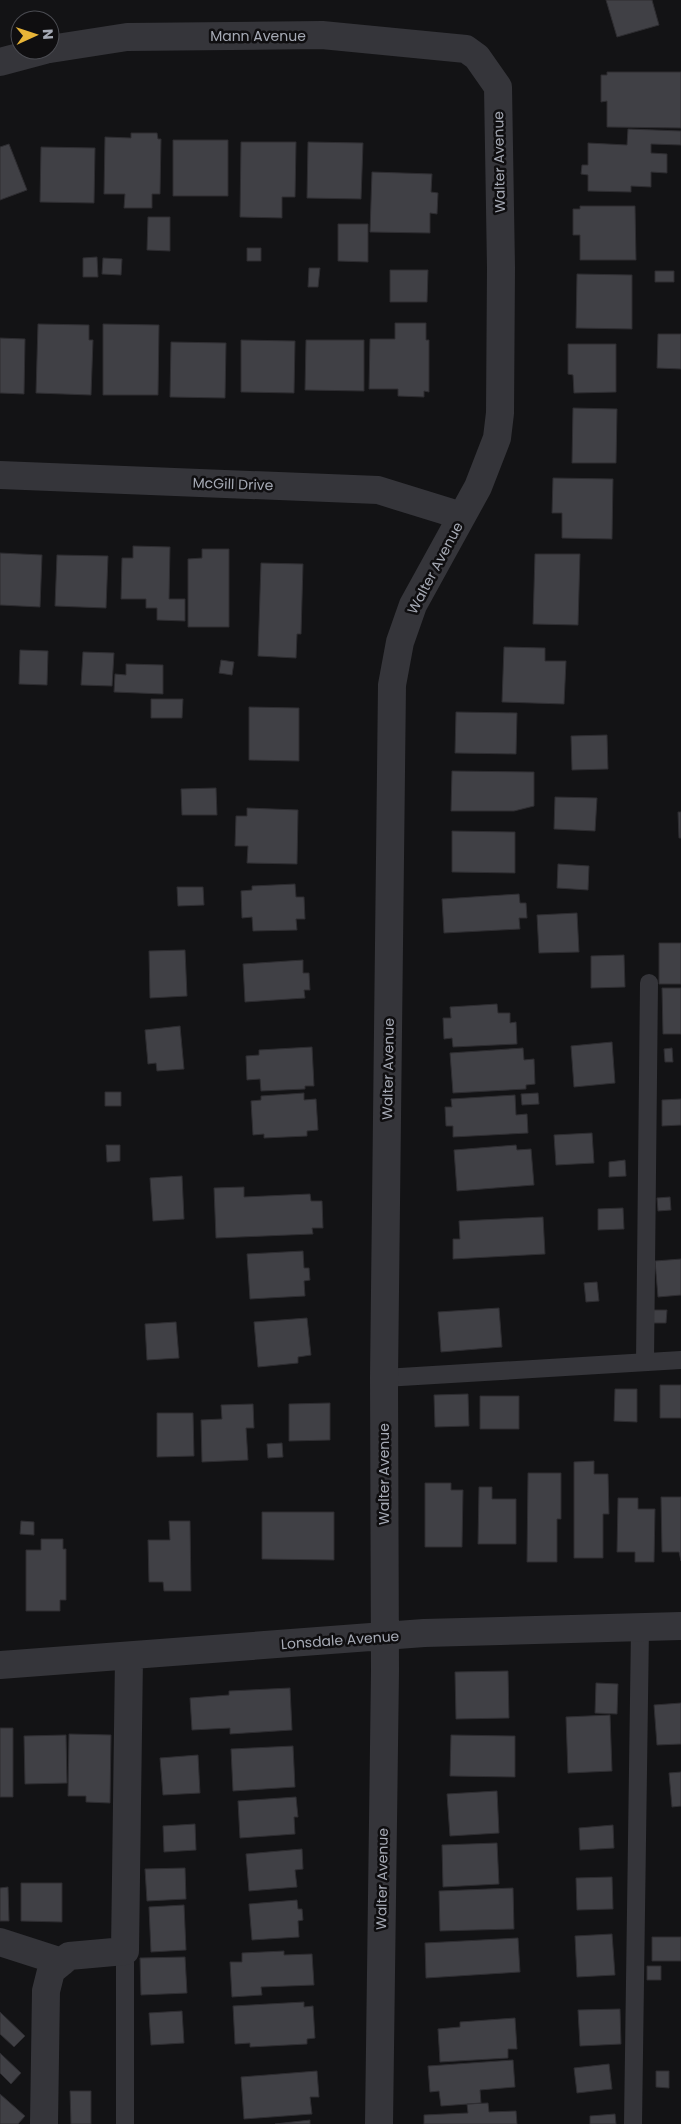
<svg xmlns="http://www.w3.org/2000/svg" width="681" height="2124" viewBox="0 0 681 2124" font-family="Poppins,sans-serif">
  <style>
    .building { fill: #404045; stroke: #2e2d31 }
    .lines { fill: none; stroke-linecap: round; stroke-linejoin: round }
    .service { stroke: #35353a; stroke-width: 18 }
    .minor { stroke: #35353a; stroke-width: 28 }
    .labels { text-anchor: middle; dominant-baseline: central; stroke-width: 5; stroke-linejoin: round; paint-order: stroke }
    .street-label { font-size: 14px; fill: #a6aab5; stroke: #0f0e10 }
  </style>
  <rect width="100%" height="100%" fill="#131315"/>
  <path class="building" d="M606,0H652L659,25L617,37Z
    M607,72H681V128L607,127V101L601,102V75H607Z
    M628,129L681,131V145L651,144V153L667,154V173L651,172V187L631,186V192L588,191V175L581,174L582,165H588V143L627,145Z
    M131,133H157L158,139H161L160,194H152V208H124L125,194H104L105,137L131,138Z
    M173,140H228V196H173Z
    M241,142H296L295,197H282V218L240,217Z
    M308,142L363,143L361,199L307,198Z
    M9,144L27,190L0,200V147Z
    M41,147L95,148L94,203L40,202Z
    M372,172L432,174L431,192L438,193L437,214L430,213V233L370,232Z
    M580,206H635L636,260H580V235H573V209H580Z
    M148,217H170V251L147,250Z
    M338,224H368V262L338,261Z
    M247,248H261V261H247Z
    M97,257L98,277H83V258Z
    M103,258L122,259L121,275L102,274Z
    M309,268H320L318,287H308Z
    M390,270H428L427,302H390Z
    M655,271H674V282H655Z
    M577,274L632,275V329L576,328Z
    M395,323H426V340H429V392L424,391V397L398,396V389H369L370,339H395Z
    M38,324L89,325V340H93L91,395L36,393Z
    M103,324L159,325L158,395H103Z
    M658,334H681V369L657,368Z
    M0,338L25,339L24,394L0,393Z
    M241,340L295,341L294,393L241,392Z
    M306,340H364V391L305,390Z
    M171,342L226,343L225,398L170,397Z
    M568,344H616V392L574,393L573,375L568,374Z
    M573,408L617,409L616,463H572Z
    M553,478L613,479L612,539L562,538V513H552Z
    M133,546L170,547L169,599H185V621L157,620V608H146V599H121L122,558H133Z
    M202,549H229V627H188V559L202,558Z
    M0,553L42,555L40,607L0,605Z
    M535,554H580L578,625L533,624Z
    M57,555L108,556L106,608L55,606Z
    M261,563L303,564L301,634H297L296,658L258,656Z
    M504,647L545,648V661H566L564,704L502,702Z
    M20,650L48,651L47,685L19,684Z
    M83,652L114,653L112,686L81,685Z
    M221,660L234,662L232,675L219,673Z
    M126,664L163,665V694L114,692L115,674L126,675Z
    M151,699H183L182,718H151Z
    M249,707L299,708V761L249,760Z
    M456,712L517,713L516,754L455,753Z
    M607,735L608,769L572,770L571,736Z
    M452,771L534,772V806L514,811H451Z
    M216,788L217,815H182L181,789Z
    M555,797L597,798L595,831L554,829Z
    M247,808L298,810L297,864L247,863L248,846H235L236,816H247Z
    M678,812H681V838H679Z
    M452,831L515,832V873L452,872Z
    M558,864L589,866L588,890L557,888Z
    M295,884L296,897H304L305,919H296L297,930L253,931L252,917L242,918L241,891L252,890V886Z
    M177,887H203L204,905L178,906Z
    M519,894L520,903H526L527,918H519L520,929L444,933L442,899Z
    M577,913L579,952L539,953L537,915Z
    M659,943H681V984H659Z
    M185,950L187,996L150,998L149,951Z
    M624,955L625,987L591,988V956Z
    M303,960V973H309L310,990H304L305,998L245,1002L243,964Z
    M662,988H681V1034H663Z
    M497,1004L498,1013H510V1023L516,1022L517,1044L453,1047L452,1038L444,1039L443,1018H451L450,1007Z
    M180,1026L184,1069L157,1071L156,1063L148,1064L145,1030Z
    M612,1042L615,1083L574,1087L571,1046Z
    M312,1047L314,1086H305V1089L261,1091L260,1079L247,1080L246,1056L259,1055V1050Z
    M523,1048L524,1060L534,1059L535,1084L526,1085V1089L453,1093L450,1053Z
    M672,1048L673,1062H665L664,1049Z
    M105,1092H121V1106H105Z
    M304,1093V1100L316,1099L318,1130L307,1131V1136L264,1138V1134L253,1135L251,1101L261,1100V1096Z
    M538,1093L539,1104L522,1105L521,1094Z
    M515,1095L516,1115L527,1114L528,1133L453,1137V1126H446L445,1107H452L451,1099Z
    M681,1099V1125L662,1126V1100Z
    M592,1133L594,1163L556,1165L554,1135Z
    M106,1145H120V1161L107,1162Z
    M516,1145L517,1150L531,1149L534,1185L457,1191L454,1150Z
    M625,1160L626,1176L609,1177V1162Z
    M182,1176L184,1219L153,1221L150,1178Z
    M244,1187V1197L310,1194L311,1201H322L323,1228H312L313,1234L216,1238L214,1188Z
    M670,1197L671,1210L658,1211L657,1198Z
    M623,1208L624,1229L598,1230V1209Z
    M543,1217L545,1254L453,1259V1239H460L459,1221Z
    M303,1251L304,1268H309L310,1280L304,1281L305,1296L250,1299L247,1254Z
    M681,1259V1295L658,1297L655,1261Z
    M597,1282L599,1301L586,1302L584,1283Z
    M499,1308L502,1347L441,1352L438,1312Z
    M653,1310H667L666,1323H653Z
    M307,1318L311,1355L298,1357V1363L258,1367L254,1322Z
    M176,1322L179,1358L147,1360L145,1324Z
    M660,1385H681V1418H660Z
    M615,1389H637V1422L614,1421Z
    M468,1394L469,1426L435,1427L434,1395Z
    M480,1396H519V1429H480Z
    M330,1403V1440L289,1441V1404Z
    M253,1404L254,1428H246L248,1460L202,1462L201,1420L222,1419L221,1405Z
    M157,1413H193L194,1456L157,1457Z
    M282,1443L283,1457L268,1458L267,1444Z
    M594,1461V1474H608L609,1514H603V1558H574V1462Z
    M528,1473H561V1519H557V1562H527Z
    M425,1483H451V1490H463L462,1547H425Z
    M479,1487H492V1499H516V1544H478Z
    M661,1497H681V1561L679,1552H662Z
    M618,1498H638V1509H655L654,1562H635V1552H617Z
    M262,1512H334V1560L262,1559Z
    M21,1521L34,1522V1535L20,1534Z
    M169,1521H190L191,1591H164L163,1582H149L148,1540H170Z
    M41,1539H63V1549H66V1600H60V1611H26V1550H41Z
    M508,1671L509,1718L456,1719L455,1672Z
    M596,1683L618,1684L617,1714L595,1713Z
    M290,1688L292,1730L230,1734V1728L192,1730L190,1698L229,1695V1691Z
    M681,1703V1744L657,1745L654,1705Z
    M610,1715L612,1771L568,1773L566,1717Z
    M0,1728H13V1797H0Z
    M69,1734L111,1735L110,1803L86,1802V1796H68Z
    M66,1735L67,1783L25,1784L24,1736Z
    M451,1735L515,1736V1777L450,1776Z
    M293,1746L295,1787L233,1791L231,1749Z
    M198,1755L200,1793L163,1795L160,1758Z
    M681,1772V1806L672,1807L669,1773Z
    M497,1791L499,1833L450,1836L447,1794Z
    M296,1797L298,1817H294L295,1834L240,1838L238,1801Z
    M195,1824L196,1850L164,1852L163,1826Z
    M613,1825L614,1848L580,1850L579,1828Z
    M497,1843L499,1884L443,1887L442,1845Z
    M302,1849L303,1869L295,1870L297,1887L249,1891L246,1854Z
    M185,1868L186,1899L147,1901L145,1869Z
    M612,1877L613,1909L577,1910L576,1878Z
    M21,1883H62V1922L21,1921Z
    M8,1887L9,1921H0V1888Z
    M513,1888L514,1929L440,1931L439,1891Z
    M297,1900L298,1909H302L303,1920L298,1921L299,1937L252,1940L249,1904Z
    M184,1905L186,1950L151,1952L149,1907Z
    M612,1934L615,1975L577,1977L575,1936Z
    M652,1937H681V1961H652Z
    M518,1938L520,1972L426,1978L425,1943Z
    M284,1951V1955L312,1954L314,1985L261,1987L262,1995L232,1997L230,1962H242V1953Z
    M185,1957L187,1993L141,1995L140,1958Z
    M647,1966H661V1980H647Z
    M304,2002V2007L313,2006L315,2038L307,2039V2044L250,2047V2043L235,2044L233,2006Z
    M620,2009L621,2044L580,2046L578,2010Z
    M182,2011L184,2043L151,2045L149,2013Z
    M0,2012L25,2036L14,2047L0,2034Z
    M515,2018L517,2049H508V2058L440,2062L438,2029L460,2027V2022Z
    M0,2053L21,2073L11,2084L0,2073Z
    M513,2060L515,2087L480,2090L481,2103L441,2106L439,2091L430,2092L428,2066Z
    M609,2064L612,2089L577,2093L574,2068Z
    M317,2071L319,2097H310L312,2114L244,2119L241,2077Z
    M656,2071H669V2088L656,2087Z
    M70,2091H91V2124H71Z
    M0,2094L25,2116L18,2124H0Z
    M488,2103L489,2112L516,2111L517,2124H424V2115L468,2113L467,2104Z
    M615,2114L616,2124H590V2116Z
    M310,2120V2124H275Z"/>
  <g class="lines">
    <path class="service" d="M645,1362L649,983
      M384,1378L681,1360
      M125,1951V2124
      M633,2124L640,1628"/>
    <path class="minor" d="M50,49L127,37L322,35L466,49L477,57L498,87L501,268L500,413L497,438L478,487L413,605L400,642L392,685L384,1378L385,1671L379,2124
      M0,62L45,50
      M0,475L378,490L462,516
      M0,1665L424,1633L681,1626
      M0,1942L62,1962
      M44,2124L46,1991L51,1971L69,1956L125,1951L129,1657"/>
  </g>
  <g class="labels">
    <g class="street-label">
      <text x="258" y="36">Mann Avenue</text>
      <text transform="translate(499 162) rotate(-91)">Walter Avenue</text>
      <text transform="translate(233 484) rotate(2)">McGill Drive</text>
      <text transform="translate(435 568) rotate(-62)">Walter Avenue</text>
      <text transform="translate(388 1069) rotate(-89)">Walter Avenue</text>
      <text transform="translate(384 1474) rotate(-90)">Walter Avenue</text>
      <text transform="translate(340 1640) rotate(-4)">Lonsdale Avenue</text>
      <text transform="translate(382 1879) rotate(-89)">Walter Avenue</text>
    </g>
  </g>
  <g transform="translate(35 35) rotate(87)"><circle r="24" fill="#0f0e10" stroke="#4b4c52"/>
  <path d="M0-4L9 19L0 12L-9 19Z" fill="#e9b538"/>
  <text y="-8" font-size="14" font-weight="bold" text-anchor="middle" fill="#a6aab5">N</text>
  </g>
</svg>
